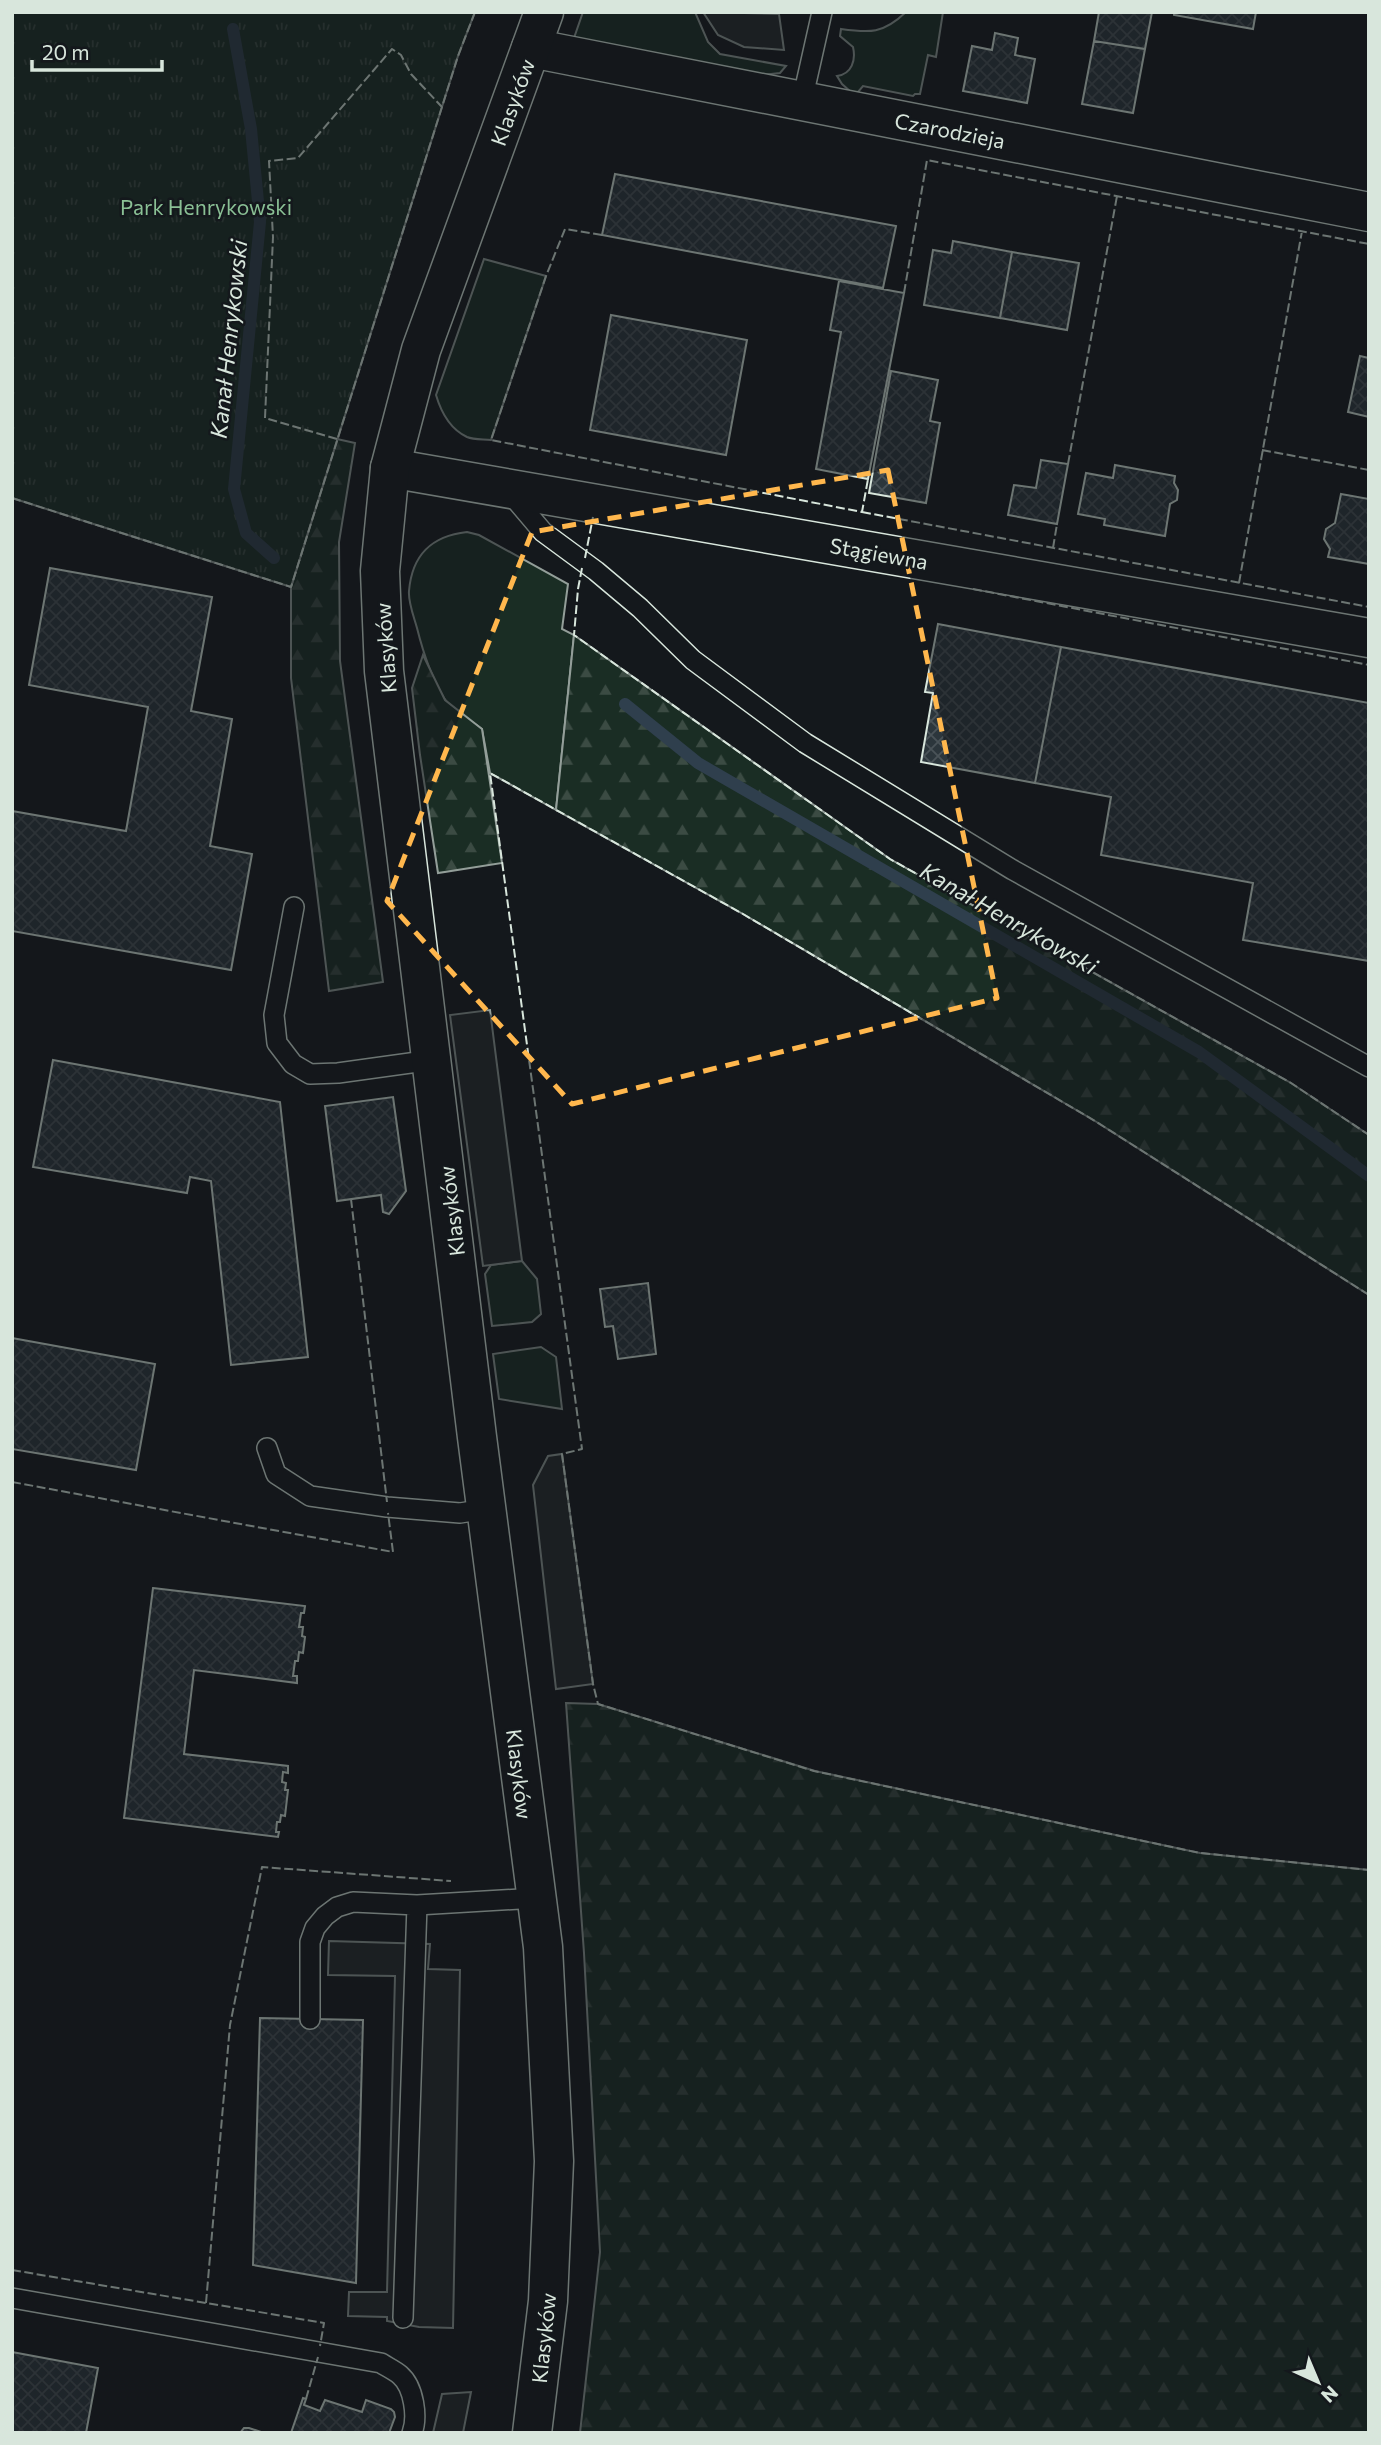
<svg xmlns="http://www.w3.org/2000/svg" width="1381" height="2445" viewBox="0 0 1381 2445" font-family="Commissioner,sans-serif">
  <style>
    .grass { fill: #1a2d24; stroke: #939e99; stroke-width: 2 }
    .forest { fill: url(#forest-firs); stroke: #939e99; stroke-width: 2 }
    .park { fill: url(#park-tufts); stroke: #939e99; stroke-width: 2 }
    .parking { fill: #24282b; stroke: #939e99; stroke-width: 2 }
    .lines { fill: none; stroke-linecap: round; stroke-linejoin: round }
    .stream { stroke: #2f3f4d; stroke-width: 12 }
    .building { fill: url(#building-cross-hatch); stroke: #d8e6dc; stroke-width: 2 }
    .lane-casing { stroke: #d8e6dc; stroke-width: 22 }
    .street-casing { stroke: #d8e6dc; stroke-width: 41 }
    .secondary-casing { stroke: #d8e6dc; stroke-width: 41 }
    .lane { stroke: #14181c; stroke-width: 19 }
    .street { stroke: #14181c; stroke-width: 38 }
    .secondary { stroke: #14181c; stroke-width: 38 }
    .fence { stroke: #d8e6dc; stroke-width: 2; stroke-dasharray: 9 3.5; stroke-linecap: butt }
    .marked { fill: none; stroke: #ffb74d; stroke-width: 5; stroke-dasharray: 14 9; stroke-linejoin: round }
    .labels { text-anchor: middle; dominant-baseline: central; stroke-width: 5; stroke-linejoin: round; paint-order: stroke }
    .street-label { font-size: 21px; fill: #d8e6dc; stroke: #14181c }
    .park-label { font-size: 21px; fill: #8ac095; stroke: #14181c }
    .water-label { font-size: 23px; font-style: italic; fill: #d8e6dc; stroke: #14181c }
  </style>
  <defs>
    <pattern id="forest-firs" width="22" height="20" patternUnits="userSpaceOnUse" patternTransform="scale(1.75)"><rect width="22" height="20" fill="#1a2d24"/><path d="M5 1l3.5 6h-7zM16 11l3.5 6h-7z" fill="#3b4b43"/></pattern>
    <pattern id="park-tufts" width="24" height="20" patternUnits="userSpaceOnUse" patternTransform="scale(1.75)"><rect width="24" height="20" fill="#1a2d24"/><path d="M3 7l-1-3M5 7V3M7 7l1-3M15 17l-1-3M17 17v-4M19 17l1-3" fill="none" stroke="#3b4b43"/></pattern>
    <pattern id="building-cross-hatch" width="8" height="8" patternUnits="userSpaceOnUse" patternTransform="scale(1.75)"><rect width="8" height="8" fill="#2c363c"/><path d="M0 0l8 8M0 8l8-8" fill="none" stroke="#4a5358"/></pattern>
  </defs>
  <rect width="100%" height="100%" fill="#14181c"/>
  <path class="grass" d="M583,12H695L708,42L720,54L786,66L780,73L762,75L574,38Z
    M906,12H943L936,57L928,55L920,94H915L913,96L863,86L858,92H851L842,84L837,76C852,74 856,60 853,47L840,36L841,29C870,33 883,34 906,12Z
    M484,259L546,276L491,440C484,439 474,440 467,437C450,429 441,412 436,395Z
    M467,532L479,535L568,584L562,629L574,635L556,810L490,773L482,729C470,720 452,710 444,698C431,677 423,652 417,628C414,617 408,602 409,591C412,555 431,536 467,532Z
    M522,1261L537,1279L541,1314L532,1322L492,1326L485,1274L491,1265Z
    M541,1347L556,1357L562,1409L499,1399L493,1354Z"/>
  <path class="forest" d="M337,439L355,443L339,542L340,661L383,982L329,991L291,678V587Z
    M574,635L890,859L1291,1083L1369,1135V1295L1095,1121L743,914L556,810Z
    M423,655L445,700L482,729L502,863L438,873L420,755L412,688Z
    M566,1703L598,1704L815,1771L1200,1853L1369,1870V2433H580L600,2252L584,1953Z"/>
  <path class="park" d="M12,12H475L458,56L291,587L12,498Z"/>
  <path class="parking" d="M703,12L779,14L784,50L744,47L718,35Z
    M490,1010L522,1261L483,1266L450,1015Z
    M562,1454L593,1684L556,1689L533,1485L548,1456Z
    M329,1941L430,1944L428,1969L460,1970L453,2328L419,2327L387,2321V2317L348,2316L349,2292H387L395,1976L328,1975Z
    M471,2392L463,2433H433L442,2394Z"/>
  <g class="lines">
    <path class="stream" d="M233,29L251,129L260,222L234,489L246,533L274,558
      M625,704L698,763L1199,1052L1369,1176"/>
  </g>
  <path class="building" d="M1099,12H1152L1145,49L1094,41Z
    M1174,12H1256L1253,29L1174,15Z
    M995,33L1018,38L1015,55L1035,59L1027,103L963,91L972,46L992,50Z
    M1094,41L1145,49L1133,113L1082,104Z
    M615,174L896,226L883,288L602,235Z
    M953,241L1012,252L1000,318L924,305L933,250L951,253Z
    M1012,252L1079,263L1067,330L1000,318Z
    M839,281L904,293L868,479L816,469L841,332L830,330Z
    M611,315L747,340L726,455L590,430Z
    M1360,356L1369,358V417L1348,412Z
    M891,371L938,380L930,421L940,423L926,503L869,493Z
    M1041,460L1068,464L1057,524L1008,515L1014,485L1036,488Z
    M1115,465L1175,476L1174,483L1178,490L1177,500L1170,504L1165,536L1104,525L1105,519L1078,514L1086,473L1113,478Z
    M1341,494L1369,499V564L1328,557L1330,549L1324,539L1326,529L1335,523Z
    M50,568L212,597L191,711L232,719L210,846L252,854L231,970L12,931V811L126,831L148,707L29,685Z
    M938,624L1061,647L1035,783L921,762L933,693L925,692Z
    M1061,647L1369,703V961L1243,940L1253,883L1101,855L1111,797L1035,783Z
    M53,1060L280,1102L308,1357L231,1365L211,1181L190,1177L187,1193L33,1167Z
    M393,1097L406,1191L389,1214L383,1212L381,1195L337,1201L325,1106Z
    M648,1283L656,1354L618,1359L613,1326L605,1327L600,1289Z
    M12,1338L155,1364L136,1470L12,1449Z
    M153,1588L305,1606L304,1613H301L299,1627H303L302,1636L305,1637L303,1653L299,1652L298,1661H295L293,1676H297V1683L194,1670L184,1754L288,1766V1773L283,1772L282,1782L286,1783L285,1790H288L285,1816L281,1815L280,1822H277L276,1832H279L278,1837L124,1818Z
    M260,2018L363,2020L356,2283L253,2265Z
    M12,2352L98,2368L86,2433H12Z
    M303,2398L306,2399L304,2405L320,2411L325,2400L362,2412L366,2400L391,2409L394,2412L395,2417L389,2433H291Z
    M244,2428H249L264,2433H240Z"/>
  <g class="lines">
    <defs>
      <path id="lane" d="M802,101L822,12
        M510,493L543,532L596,571L640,608L693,660L805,743L1013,870L1369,1067
        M294,907L274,1015L277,1043L293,1064L310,1074L338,1073L432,1060
        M267,1448L276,1474L310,1496L387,1507L460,1513L486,1509
        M310,2019V1942L315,1928L325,1916L337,1907L353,1902L417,1905L536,1898
        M12,2298L381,2363C387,2367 394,2370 400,2375C414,2387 418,2417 412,2433
        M403,2318L417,1905"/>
      <path id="street" d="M531,48L1369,212
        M390,468L1369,638"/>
      <path id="secondary" d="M532,2433L548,2301L554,2161L543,1947L477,1437L384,671L380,571L390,468L421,350L544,12"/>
    </defs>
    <use href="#lane" class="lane-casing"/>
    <use href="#street" class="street-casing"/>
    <use href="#secondary" class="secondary-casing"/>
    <use href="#lane" class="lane"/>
    <use href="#street" class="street"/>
    <use href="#secondary" class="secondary"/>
    <path class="fence" d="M602,235L565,229L546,276L491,440L862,512L868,479
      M904,293L927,160L1369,244
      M337,439L265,418L273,237L269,161L298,158L392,49L401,55L411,74L442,107
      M1262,450L1369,470
      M1068,464L1117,196
      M12,498L291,587L458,56L475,12
      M862,512L1369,607
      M1053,548L1057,524
      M585,558L593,517
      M582,568L578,589L574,635L890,859L1291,1083L1369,1135
      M1239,583L1302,231
      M973,589L1369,665
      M351,1199L387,1502
      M1369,1295L1095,1121L743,914L490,773L582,1449L562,1454L593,1684L598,1704L814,1771L1200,1853L1369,1870
      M12,1482L393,1552L388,1513
      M12,2270L324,2323L320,2346
      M206,2303L230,2025L262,1867L451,1881
      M306,2399L318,2357"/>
  </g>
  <path d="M0 0H1381V2445H0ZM888,470L997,998L572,1104L387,901L532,532Z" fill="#14181c" fill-opacity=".55" fill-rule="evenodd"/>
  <path class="marked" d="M888,470L997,998L572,1104L387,901L532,532Z"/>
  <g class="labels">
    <g class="street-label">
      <text transform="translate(512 102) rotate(-70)">Klasyków</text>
      <text transform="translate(950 130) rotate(11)">Czarodzieja</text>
      <text transform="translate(879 553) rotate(10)">Stągiewna</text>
      <text transform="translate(385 648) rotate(-94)">Klasyków</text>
      <text transform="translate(451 1211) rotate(-97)">Klasyków</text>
      <text transform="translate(520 1774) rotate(83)">Klasyków</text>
      <text transform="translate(543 2338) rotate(-84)">Klasyków</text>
    </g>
    <g class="park-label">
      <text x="206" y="206">Park Henrykowski</text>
    </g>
    <g class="water-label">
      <text transform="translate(228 339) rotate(-84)">Kanał Henrykowski</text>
      <text transform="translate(1009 918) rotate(30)">Kanał Henrykowski</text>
    </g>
  </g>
  <rect width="1381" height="2445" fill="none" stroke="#d8e6dc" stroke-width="28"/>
  <g transform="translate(1318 2382) rotate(136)" stroke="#14181c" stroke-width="5" paint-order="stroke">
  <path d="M0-5L12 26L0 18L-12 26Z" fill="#d8e6dc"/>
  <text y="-10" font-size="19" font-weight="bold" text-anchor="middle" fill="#d8e6dc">N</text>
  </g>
  <path d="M32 60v10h130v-10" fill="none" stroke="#d8e6dc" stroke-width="3.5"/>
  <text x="42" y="60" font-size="21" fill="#d8e6dc" stroke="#14181c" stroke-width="5" paint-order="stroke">20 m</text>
</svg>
